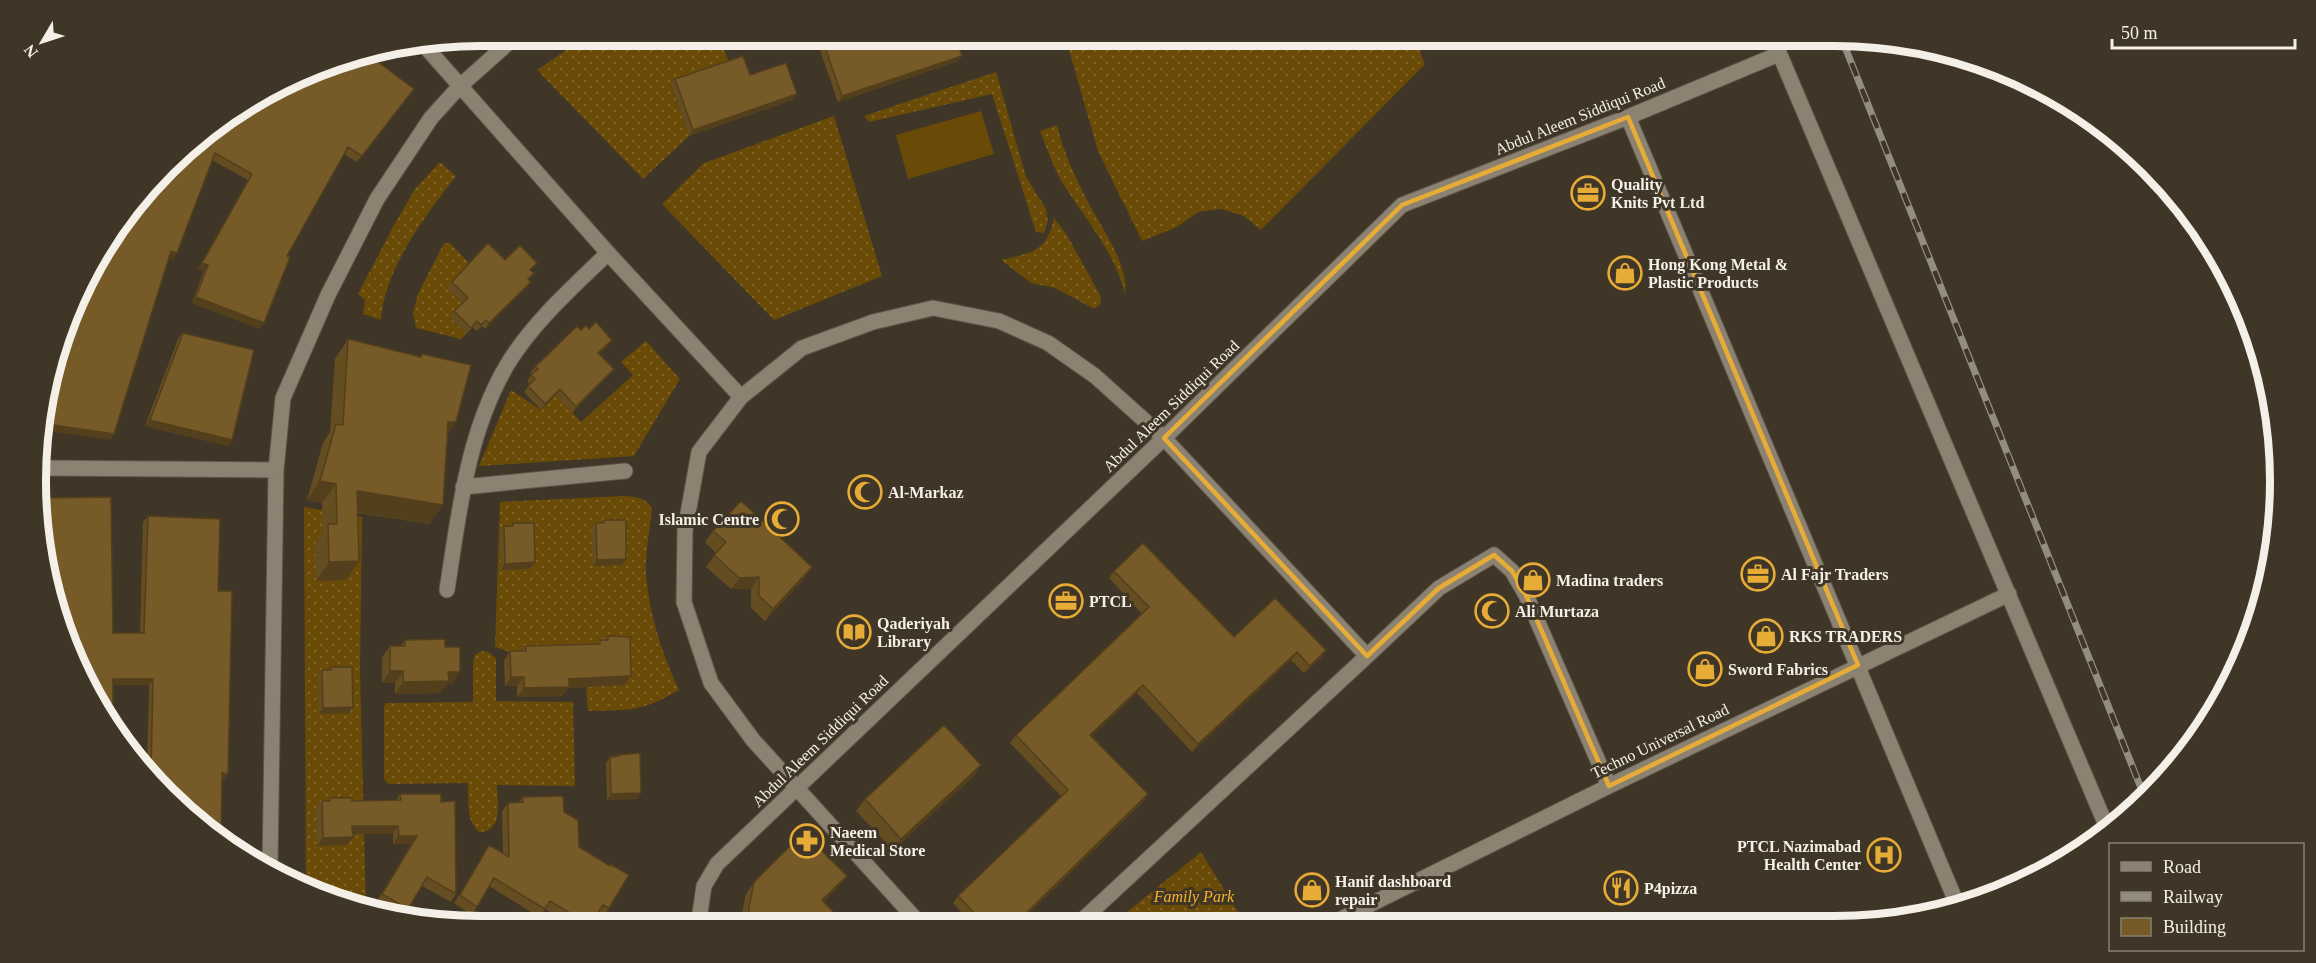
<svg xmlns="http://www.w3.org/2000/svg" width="2316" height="963" viewBox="0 0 2316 963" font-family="Georgia,serif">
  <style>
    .grass { fill: url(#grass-dots) }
    .pitch { fill: #694a06 }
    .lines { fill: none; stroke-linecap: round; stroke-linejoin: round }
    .minor-casing { stroke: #5b5548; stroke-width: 17 }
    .minor { stroke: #8c8272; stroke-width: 15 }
    .rail-casing { stroke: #938c81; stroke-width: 7 }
    .rail { stroke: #3f3628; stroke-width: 4.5; stroke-dasharray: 14; stroke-linecap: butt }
    .wall { fill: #654d22 }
    .shaded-wall { fill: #533f1c }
    .building { fill: #765a28; stroke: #533f1c; stroke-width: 1.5 }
    .marked { fill: none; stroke: #e7ac36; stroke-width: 4.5; stroke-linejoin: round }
    .labels { text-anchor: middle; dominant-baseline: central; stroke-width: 6; stroke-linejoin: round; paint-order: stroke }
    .street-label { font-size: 16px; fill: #f5f0e7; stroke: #3f3628 }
    .poi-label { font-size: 16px; font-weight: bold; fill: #f5f0e7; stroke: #3f3628; text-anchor: start }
    .park-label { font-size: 16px; font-style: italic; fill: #f5b329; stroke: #3f3628 }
    .rim { fill: none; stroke: #f5f0e7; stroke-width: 8 }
  </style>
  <defs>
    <pattern id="grass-dots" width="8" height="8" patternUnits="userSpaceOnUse" patternTransform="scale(1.5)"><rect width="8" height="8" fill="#694a06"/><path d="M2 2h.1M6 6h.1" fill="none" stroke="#7f642a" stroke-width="1.8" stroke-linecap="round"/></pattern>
  </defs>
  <rect width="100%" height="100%" fill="#3f3628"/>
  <path class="grass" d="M587,36H718L730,64L671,85L689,136L643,179L537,70Z
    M1108,36H1414L1425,64L1261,230L1244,216L1221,209L1198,212L1177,227L1142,241L1098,151L1069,50Z
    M996,72L1026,177L1046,209L1048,221L1044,233L1036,232L992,94L869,122L864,116Z
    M834,116L882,276L774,320L662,204L704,163Z
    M1057,125C1063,152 1075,176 1087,200C1100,226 1129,264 1125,294C1115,252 1085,219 1062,182C1053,167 1047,148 1040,131Z
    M440,162L456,176C426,215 384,269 381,320L363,314L365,300L358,294L394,225L415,189Z
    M1054,218L1067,235L1100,295L1101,304L1094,309L1055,288L1031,283L1001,260C1031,253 1047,252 1054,218Z
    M444,243H450L469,263L464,304L450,317L466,334L461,339L416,328L413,313L418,294Z
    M646,341L680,379L634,456L479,466L511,390L541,410L556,395L581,422L633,375L621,362Z
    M623,496C636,497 646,497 652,509C650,530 645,553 646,574C649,614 662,654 679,690C642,712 629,710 588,711L586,686L519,655L495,647L500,502Z
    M304,507L362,517L360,670L366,908L339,903L306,886Z
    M482,651L488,652L496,658V701L573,702L575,786L497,785C497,801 504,832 479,832C465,819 469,801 468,783L389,784L384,779V707L386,703L473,702V663L475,655Z
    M1201,852L1246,925H1111Z"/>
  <path class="pitch" d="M981,111L994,154L908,179L896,135Z"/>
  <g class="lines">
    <defs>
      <path id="minor" d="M1772,36L2108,830
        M424,45L608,253L741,397
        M1628,117L1957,904
        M41,468L276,470
        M463,487L625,471
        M447,590C459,513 467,433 507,365C533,322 573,287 608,253
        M270,867L276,470L283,398L328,295L377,199L431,118L459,87L516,36
        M1077,925L1367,656
        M1329,925L1609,786L2009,594
        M698,926L704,886L717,864L1164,438L1402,205L1628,117L1779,54
        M922,926L753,740L711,683L684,602L685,530L699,452L741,397L802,348L873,322L933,308L999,321L1048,343L1095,376L1164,438L1367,656L1439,588L1494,555L1512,571L1526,595L1609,786"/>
    </defs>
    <use href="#minor" class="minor-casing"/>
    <use href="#minor" class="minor"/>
    <defs>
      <path id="rail" d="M1841,37L2145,798"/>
    </defs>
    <use href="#rail" class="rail-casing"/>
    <use href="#rail" class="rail"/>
  </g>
  <path class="wall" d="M815,36H955L958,61L838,102Z
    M750,75L797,94L792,100L689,136L671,85L675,79Z
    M414,89L357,162L344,154L287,256L260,329L192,303L204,271L198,269L248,180L212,160L173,260L169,258L114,434L110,440L188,146Z
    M505,260L531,271L526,288L485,329L482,326L476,331L473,327L466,334L450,317L454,311L463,303L447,288L452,282Z
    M589,329L608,346L599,354L609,375L572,413L556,395L541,410L524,392L530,384L527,381L532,374L530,373L535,367L581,330Z
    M183,333L232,440L228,446L145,426L178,339Z
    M348,339L420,357L422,354L448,433L443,505L429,524L358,513L346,580L316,581L315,543L323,531L322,503L307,500L323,443L330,432L335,359Z
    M148,516L218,591L224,780H222L211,835L147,767L149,685L140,633L143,522Z
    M604,520L622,565L593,566L591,529L596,523H602Z
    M513,523L535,562L530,569L501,570L500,532L504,526H510Z
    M713,531L804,579L765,621L751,608V589H731L706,567L716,553L705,542Z
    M1114,571L1234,637L1326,650L1321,658L1304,673L1291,660L1192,752L1137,693L1092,736L1148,794L1143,802L1016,926H974L953,903L958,896L1061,796L1010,743L1016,735L1142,614L1109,578Z
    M608,636L624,685L568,688L562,696L517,697V686H505L504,661L510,651H522L526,646L597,644L600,640H606Z
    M405,640L445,647L452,684H447L440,693L395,694V683H382V657L390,646H401Z
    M331,667L353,707L349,713L319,714L318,676L322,670H328Z
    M619,755L637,799L607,800L606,763L610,757L618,756Z
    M981,765L973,777L893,850L856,811L865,799Z
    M400,794L441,802L456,894L451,902L422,886L404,914L396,913L377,901L411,844H393V834H353V837L347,845L317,846L316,809L322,801H329L330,798L352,801L396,800Z
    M523,797L564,812L579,847L609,908L604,916L598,913L590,927H574L545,909L539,917L489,886L472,915L454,903L489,845L503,854L502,811L508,803L519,802Z
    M754,882L838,887L824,902L847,926H741V918L746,894Z"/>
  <path class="shaded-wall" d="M974,36H998L1022,42L1018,48Z
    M962,56L958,61L838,102L842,96Z
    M797,94L792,100L689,136L693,130Z
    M171,251L177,253L173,260L167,257Z
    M202,263L208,265L204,271L198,269Z
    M531,282L526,288L485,329L489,323Z
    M196,297L264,323L260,329L192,303Z
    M612,340L608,346L594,359L598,353Z
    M614,369L609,375L572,413L576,407Z
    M560,389L556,395L541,410L545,404Z
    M150,420L232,440L228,446L145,426Z
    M448,422H456L442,441Z
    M40,423L114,434L110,440L40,430Z
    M320,481L336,484L322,503L307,500Z
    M357,491L443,505L429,524L344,510Z
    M626,559L622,565L593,566L597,560Z
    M359,561L346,580L316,581L329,562Z
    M535,562L530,569L501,570L505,564Z
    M812,567L804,579L765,621L773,609Z
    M759,577L751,589H731L739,578Z
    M1326,650L1321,658L1304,673L1310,666Z
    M1297,652L1291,660L1192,752L1198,744Z
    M390,671H403L395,683H382Z
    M448,672H460L452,684H447L440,693L395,694L403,682Z
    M631,676L624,685L568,688L562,696L517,697L524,688L569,679Z
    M511,677H524L517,686H505Z
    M113,679H153L149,685H108Z
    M1143,685L1137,693L1085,743L1090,735Z
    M353,707L349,713L319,714L323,708Z
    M981,765L973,777L893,850L901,839Z
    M222,773L228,774L224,780H218Z
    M641,793L637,799L607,800L611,794Z
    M1148,794L1143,802L1016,926H1013Z
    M352,826H398L393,834H347Z
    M399,836H417L411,844H393Z
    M353,837L347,845L317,846L323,838Z
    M847,876L838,887L814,912L822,900Z"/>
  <path class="building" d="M821,36H955L962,56L842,96Z
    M998,36H1024L1022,42Z
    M369,55L414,89L362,156L348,147L287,256L290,257L264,323L196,297L208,265L202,263L252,174L215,153L177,253L171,251L114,434L40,423L60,339L96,259L188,146L259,96L338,60Z
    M743,56L750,75L786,63L797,94L693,130L675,79Z
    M488,243L505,260L520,245L537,263L530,270L534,273L528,279L531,282L489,323L486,320L481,325L477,321L471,328L454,311L468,298L452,282Z
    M596,322L612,340L598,353L614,369L576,407L560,389L545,404L528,386L535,379L531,375L538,369L535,367L577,326L581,330L586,325L589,329Z
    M183,333L254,350L232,440L150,420Z
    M348,339L421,357L422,354L471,365L456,422H448L443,505L357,491L359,561L329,562L328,524H337L336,484L320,481L336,424L343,425Z
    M111,497L113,633H144L148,516L220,519L218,591H232L228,774L222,773L221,840L211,835L151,771L153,679H113V730L70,652L45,569L42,498Z
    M741,501L812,567L773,609L759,596V577L739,578L714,555L726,542L713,531Z
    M604,520H626V559L597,560L596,523H604Z
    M513,523H534L535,562L505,564L504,526H513Z
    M1143,543L1234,637L1275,598L1326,650L1310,666L1297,652L1198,744L1143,685L1090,735L1148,794L1013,926H987L958,896L1068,790L1016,735L1149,607L1114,571Z
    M608,636L630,637L631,676L569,679V687L524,688V677H511L510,651H526V646L600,644V640H608Z
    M445,639V647H460V672H448L449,681L403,682V671H390V646H405V640Z
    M331,667H352L353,707L323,708L322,670H331Z
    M944,725L981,765L901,839L865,799Z
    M640,753L641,793L611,794L610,757L619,756V755Z
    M400,794H441V802L455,801L456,894L427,877L408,909L382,894L417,836H399L398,826H352L353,837L323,838L322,801H330V798H352V801L401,800Z
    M563,796L564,812L578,820L579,847L610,866V864L629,875L609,908L603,905L590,925L550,901L545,909L494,878L477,907L460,895L489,845L509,857L508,803L523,802V797Z
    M800,841L813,842L847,876L822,900L847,926H749V907L754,882L788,848Z"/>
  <path class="marked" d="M1628,117L1858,665L1609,786L1526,595L1512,571L1494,555L1439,588L1367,656L1164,438L1402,205Z"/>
  <defs>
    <symbol id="office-ring" viewBox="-11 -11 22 22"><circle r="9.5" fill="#3f3628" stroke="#e7ac36" stroke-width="1.5"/><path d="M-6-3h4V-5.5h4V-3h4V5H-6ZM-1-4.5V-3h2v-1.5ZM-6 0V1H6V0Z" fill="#e7ac36"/></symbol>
    <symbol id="shop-ring" viewBox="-11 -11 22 22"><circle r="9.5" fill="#3f3628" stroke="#e7ac36" stroke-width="1.5"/><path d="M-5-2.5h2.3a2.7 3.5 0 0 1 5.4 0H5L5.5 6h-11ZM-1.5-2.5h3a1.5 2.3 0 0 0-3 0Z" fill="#e7ac36"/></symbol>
    <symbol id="mosque-ring" viewBox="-11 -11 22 22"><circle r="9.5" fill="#3f3628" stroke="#e7ac36" stroke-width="1.5"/><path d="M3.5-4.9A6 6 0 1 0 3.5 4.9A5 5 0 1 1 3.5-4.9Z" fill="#e7ac36"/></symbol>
    <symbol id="library-ring" viewBox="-11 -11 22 22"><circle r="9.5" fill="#3f3628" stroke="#e7ac36" stroke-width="1.5"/><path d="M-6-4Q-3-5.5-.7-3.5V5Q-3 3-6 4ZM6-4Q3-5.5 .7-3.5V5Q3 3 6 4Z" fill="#e7ac36"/></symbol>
    <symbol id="pharmacy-ring" viewBox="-11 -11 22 22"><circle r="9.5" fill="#3f3628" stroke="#e7ac36" stroke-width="1.5"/><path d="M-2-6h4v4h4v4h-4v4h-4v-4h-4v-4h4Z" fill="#e7ac36"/></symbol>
    <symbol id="hospital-ring" viewBox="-11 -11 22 22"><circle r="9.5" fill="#3f3628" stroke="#e7ac36" stroke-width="1.5"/><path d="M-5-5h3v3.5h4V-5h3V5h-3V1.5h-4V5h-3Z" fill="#e7ac36"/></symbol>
    <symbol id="restaurant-ring" viewBox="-11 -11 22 22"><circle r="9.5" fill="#3f3628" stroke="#e7ac36" stroke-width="1.5"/><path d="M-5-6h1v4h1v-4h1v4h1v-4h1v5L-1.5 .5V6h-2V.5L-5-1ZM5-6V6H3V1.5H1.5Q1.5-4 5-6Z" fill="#e7ac36"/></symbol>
  </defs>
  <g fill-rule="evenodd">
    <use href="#office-ring" x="1569" y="174" width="38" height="38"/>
    <use href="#shop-ring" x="1606" y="254" width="38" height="38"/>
    <use href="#mosque-ring" x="846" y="473" width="38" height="38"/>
    <use href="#mosque-ring" x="763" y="500" width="38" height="38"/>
    <use href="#office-ring" x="1739" y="555" width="38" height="38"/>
    <use href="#shop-ring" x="1514" y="561" width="38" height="38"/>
    <use href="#office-ring" x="1047" y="582" width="38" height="38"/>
    <use href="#mosque-ring" x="1473" y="592" width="38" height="38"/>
    <use href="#library-ring" x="835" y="613" width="38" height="38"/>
    <use href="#shop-ring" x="1747" y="617" width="38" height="38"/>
    <use href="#shop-ring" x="1686" y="650" width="38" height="38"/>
    <use href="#pharmacy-ring" x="788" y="822" width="38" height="38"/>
    <use href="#hospital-ring" x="1865" y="836" width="38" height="38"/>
    <use href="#restaurant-ring" x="1602" y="869" width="38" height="38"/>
    <use href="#shop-ring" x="1293" y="871" width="38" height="38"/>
  </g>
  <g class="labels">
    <g class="street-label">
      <text transform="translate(1580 116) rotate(-22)">Abdul Aleem Siddiqui Road</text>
      <text transform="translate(1171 406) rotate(-44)">Abdul Aleem Siddiqui Road</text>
      <text transform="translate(820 741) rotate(-44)">Abdul Aleem Siddiqui Road</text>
      <text transform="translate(1660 741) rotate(-26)">Techno Universal Road</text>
    </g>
    <g class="poi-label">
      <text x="1611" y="184">Quality<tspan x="1611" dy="18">Knits Pvt Ltd</tspan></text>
      <text x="1648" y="264">Hong Kong Metal &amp;<tspan x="1648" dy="18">Plastic Products</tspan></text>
      <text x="888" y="492">Al-Markaz</text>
      <text x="759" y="519" text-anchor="end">Islamic Centre</text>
      <text x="1781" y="574">Al Fajr Traders</text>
      <text x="1556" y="580">Madina traders</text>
      <text x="1089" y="601">PTCL</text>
      <text x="1515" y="611">Ali Murtaza</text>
      <text x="877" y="623">Qaderiyah<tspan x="877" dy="18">Library</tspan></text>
      <text x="1789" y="636">RKS TRADERS</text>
      <text x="1728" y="669">Sword Fabrics</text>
      <text x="830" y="832">Naeem<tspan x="830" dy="18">Medical Store</tspan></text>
      <text x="1861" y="846" text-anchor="end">PTCL Nazimabad<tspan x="1861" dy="18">Health Center</tspan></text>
      <text x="1335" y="881">Hanif dashboard<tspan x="1335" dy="18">repair</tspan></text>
      <text x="1644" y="888">P4pizza</text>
    </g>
    <g class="park-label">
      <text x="1194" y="896">Family Park</text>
    </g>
  </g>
  <path d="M0 0H2316V963H0ZM481 46H1835A435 435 0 0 1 2270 481V481A435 435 0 0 1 1835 916H481A435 435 0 0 1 46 481V481A435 435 0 0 1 481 46Z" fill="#3f3628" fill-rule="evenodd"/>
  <path class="rim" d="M481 46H1835A435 435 0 0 1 2270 481V481A435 435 0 0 1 1835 916H481A435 435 0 0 1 46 481V481A435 435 0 0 1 481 46Z"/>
  <rect x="2109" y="843" width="195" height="108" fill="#3f3628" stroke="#888074" stroke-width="1.5"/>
  <rect x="2121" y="862" width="30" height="9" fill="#8c8272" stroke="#888074" stroke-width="1.5"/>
  <text x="2163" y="873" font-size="18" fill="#f5f0e7">Road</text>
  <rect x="2121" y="892" width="30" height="9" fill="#938c81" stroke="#888074" stroke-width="1.5"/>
  <text x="2163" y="903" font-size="18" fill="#f5f0e7">Railway</text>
  <rect x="2121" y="918" width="30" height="18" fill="#765a28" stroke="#888074" stroke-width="1.5"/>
  <text x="2163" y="933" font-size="18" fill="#f5f0e7">Building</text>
  <g transform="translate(42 42) rotate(231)" stroke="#3f3628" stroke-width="4.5" paint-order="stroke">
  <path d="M0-4.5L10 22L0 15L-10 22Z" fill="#f5f0e7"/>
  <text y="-9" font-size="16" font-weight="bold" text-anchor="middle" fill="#f5f0e7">N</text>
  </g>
  <path d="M2112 39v9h183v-9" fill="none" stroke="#f5f0e7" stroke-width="3"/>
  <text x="2121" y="39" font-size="18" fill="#f5f0e7" stroke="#3f3628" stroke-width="4.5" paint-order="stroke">50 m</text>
</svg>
